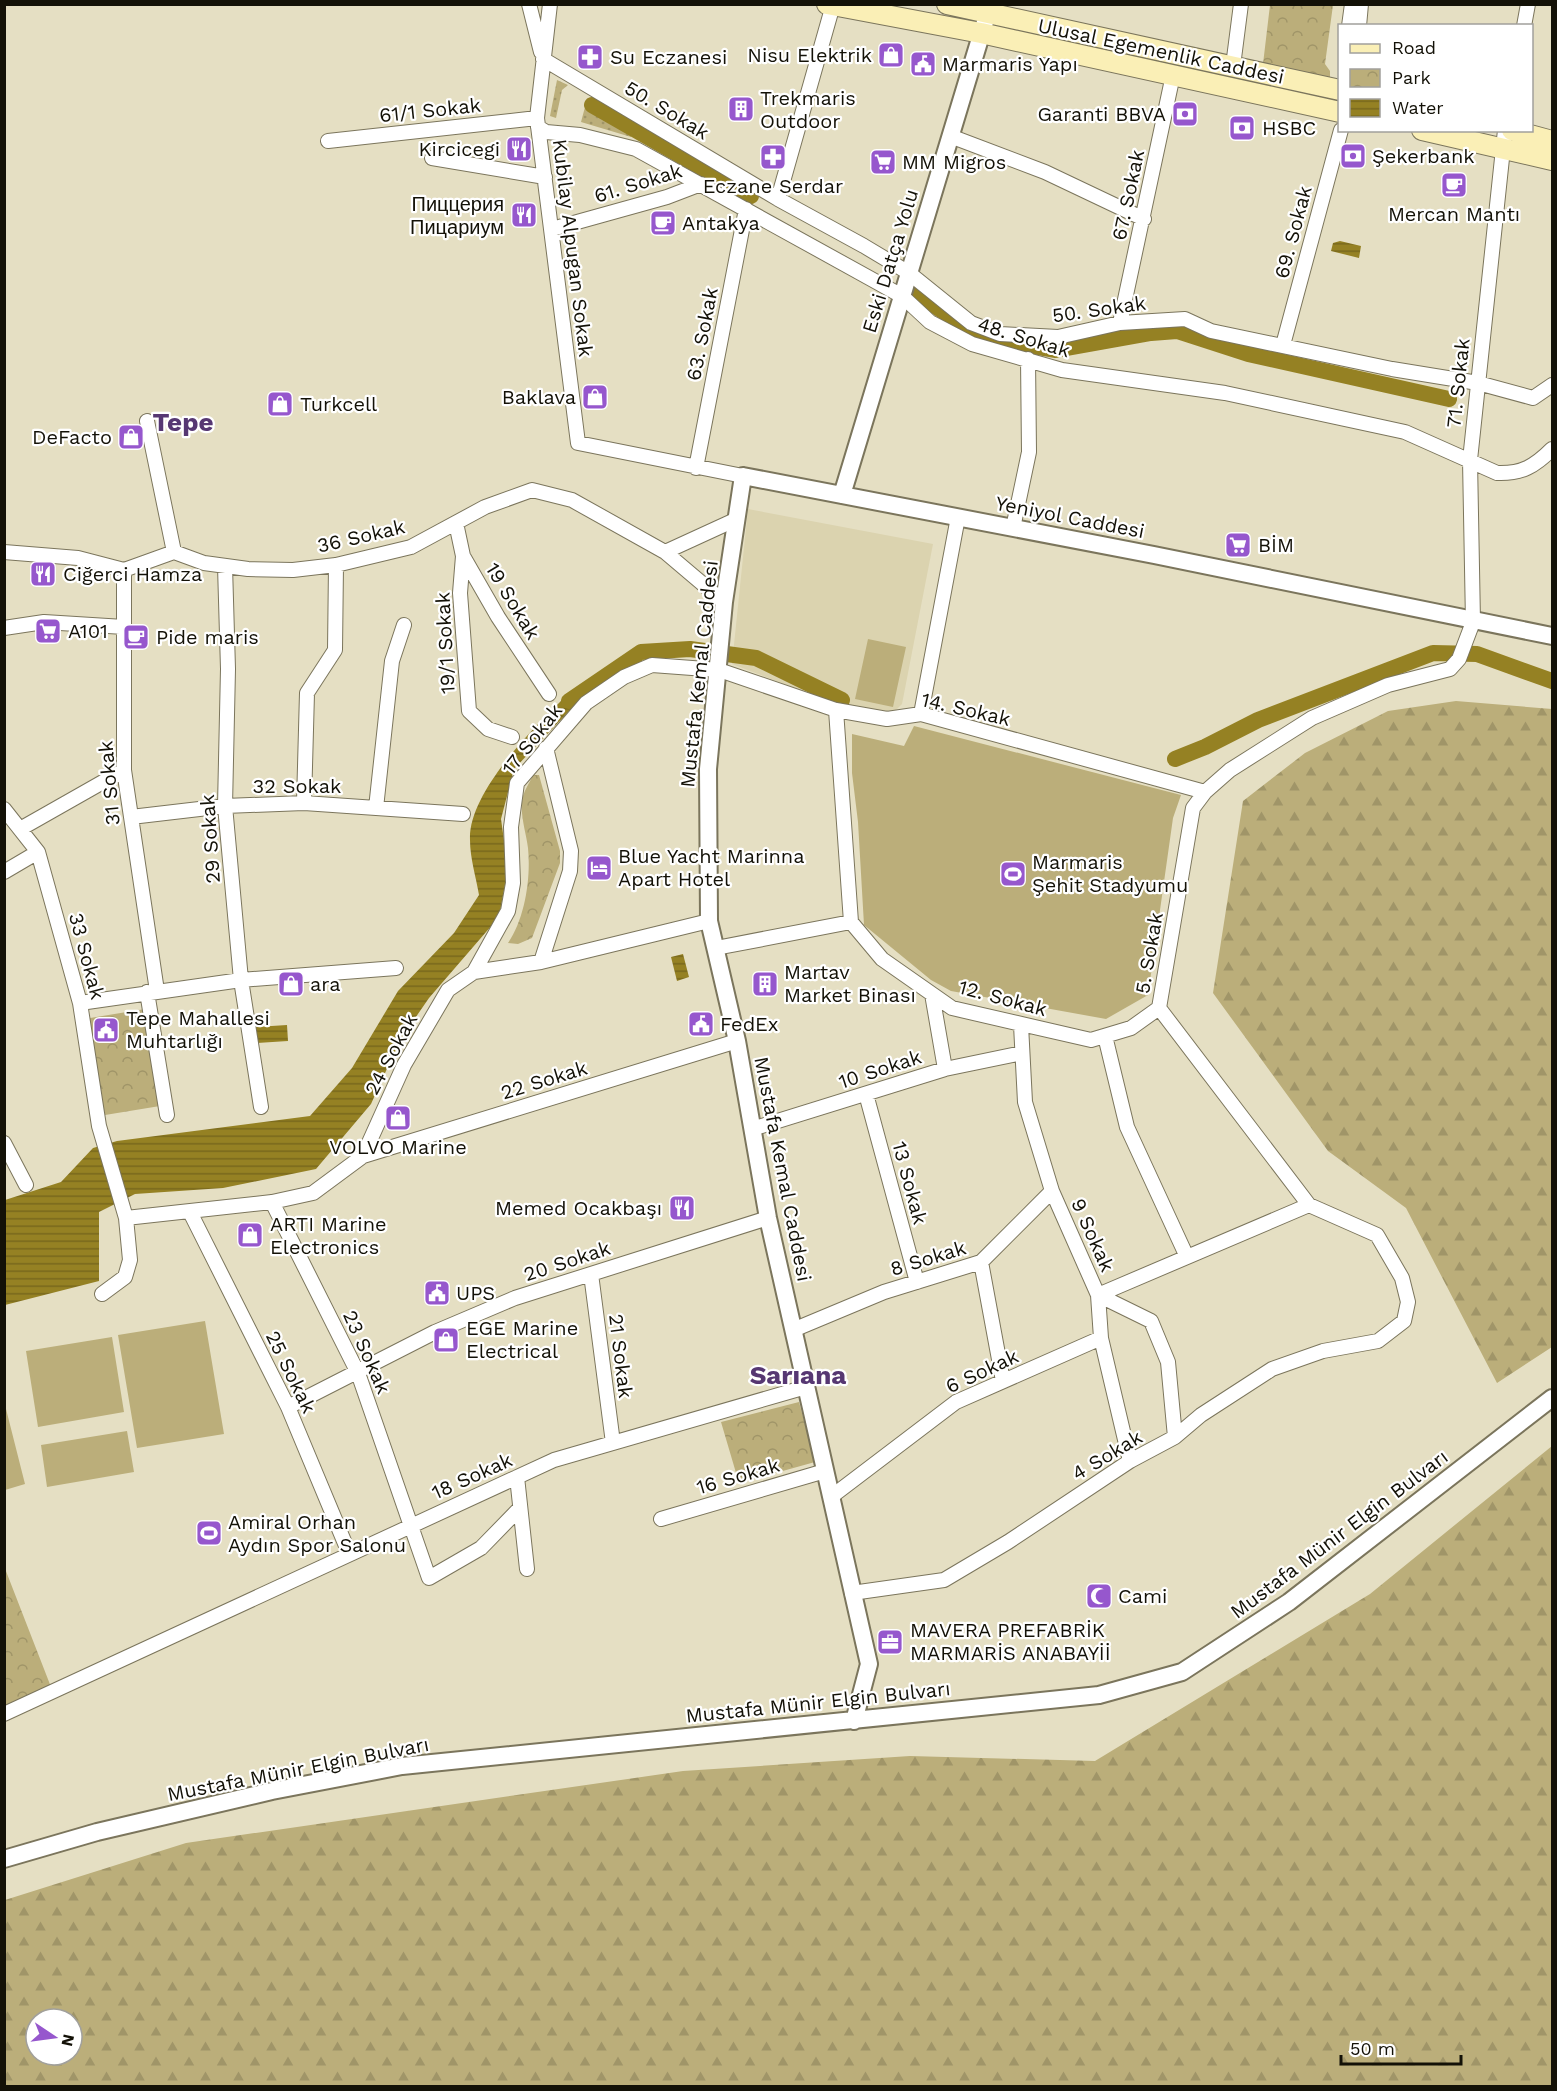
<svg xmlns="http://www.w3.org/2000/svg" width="1557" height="2091" viewBox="0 0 1557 2091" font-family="'Work Sans',sans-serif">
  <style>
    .built { fill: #dbd3af }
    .grass { fill: url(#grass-dots) }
    .forest { fill: url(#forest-firs); fill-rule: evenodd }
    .park { fill: url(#park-crowns) }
    .pitch { fill: #bbae7a }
    .water { fill: url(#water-rules) }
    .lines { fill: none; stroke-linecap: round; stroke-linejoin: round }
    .canal { stroke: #958123; stroke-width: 16 }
    .minor-casing { stroke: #7b755c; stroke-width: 16 }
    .tertiary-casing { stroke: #7b755c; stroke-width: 20 }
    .secondary-casing { stroke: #7b755c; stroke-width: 22 }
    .minor { stroke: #fff; stroke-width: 14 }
    .tertiary { stroke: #fff; stroke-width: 16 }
    .secondary { stroke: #faefb6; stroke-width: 20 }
    .labels { text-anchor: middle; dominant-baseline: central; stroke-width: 4.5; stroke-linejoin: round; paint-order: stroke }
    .street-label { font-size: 20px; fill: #131107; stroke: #fff }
    .poi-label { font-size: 20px; fill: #131107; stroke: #fff; text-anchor: start }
    .district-label { font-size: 26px; font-weight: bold; fill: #563772; stroke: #fff }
  </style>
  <defs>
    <pattern id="grass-dots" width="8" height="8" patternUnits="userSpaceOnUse" patternTransform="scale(1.5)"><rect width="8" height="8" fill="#bbae7a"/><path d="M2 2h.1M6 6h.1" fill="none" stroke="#a09568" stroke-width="1.8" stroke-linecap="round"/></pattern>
    <pattern id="forest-firs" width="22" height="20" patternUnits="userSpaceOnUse" patternTransform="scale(1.5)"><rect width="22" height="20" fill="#bbae7a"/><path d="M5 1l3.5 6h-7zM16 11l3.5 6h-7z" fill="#a09568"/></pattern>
    <pattern id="park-crowns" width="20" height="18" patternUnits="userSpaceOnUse" patternTransform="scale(1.5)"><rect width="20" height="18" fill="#bbae7a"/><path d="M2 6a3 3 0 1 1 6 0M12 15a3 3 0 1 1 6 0" fill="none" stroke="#a09568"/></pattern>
    <pattern id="water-rules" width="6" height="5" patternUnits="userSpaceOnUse" patternTransform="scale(1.5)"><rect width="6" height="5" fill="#958123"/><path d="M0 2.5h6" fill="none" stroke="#78681c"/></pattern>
  </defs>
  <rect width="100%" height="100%" fill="#e5dfc3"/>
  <path class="built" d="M748,509L933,544L902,704L887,719L831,702L732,664Z"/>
  <path class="grass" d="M557,80L568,85L562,90L556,118L550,116Z
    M585,107L633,131L631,137L581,122Z"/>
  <path class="forest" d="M1456,701L1552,709V1347L1497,1383L1406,1208L1328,1151L1213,993L1243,801L1305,753L1388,711Z
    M1552,1446V2086H5V1900L186,1843L683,1771L910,1756L1095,1761L1370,1594ZM36,2019H72V2055H36Z"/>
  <path class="park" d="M1270,5H1333L1325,64L1330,71V79L1263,64Z
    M533,775H539L560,851V863L532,938L518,944L508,943C525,918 531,878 528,848C526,831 519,814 523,796C525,789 530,782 533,775Z
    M145,1009L160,1106L99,1116L84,1019Z
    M799,1402L815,1462L739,1483L721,1422Z
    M4,1566L51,1687L4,1708Z"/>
  <path class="pitch" d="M868,639L906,647L893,707L855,699Z
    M914,726L1181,795L1173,818L1148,995L1106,1019L951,991L931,980L864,925L858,822L852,773V734L904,746Z
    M205,1321L224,1434L137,1448L118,1335Z
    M112,1337L124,1412L38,1427L26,1351Z
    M5,1405L25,1484L5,1490H4Z
    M127,1431L134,1472L47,1487L41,1445Z"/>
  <path class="water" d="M1340,241L1361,246L1359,258L1331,251L1333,243Z
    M562,700L569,701L573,707L514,769L501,819L508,869L499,917L429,998L400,1040L371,1104L316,1169L223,1188L135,1194L99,1212V1281L5,1305V1200L61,1182L93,1148L117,1141L310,1116L352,1068L398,991L454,933L479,895C476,877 470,858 470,840C468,794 530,731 562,700Z
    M683,954L689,977L677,981L671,957Z
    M287,1025L288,1041L257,1043L256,1027Z"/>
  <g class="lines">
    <path class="canal" d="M592,105L751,196
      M913,291L974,332L1021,344L1056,350L1151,333L1177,331L1248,354L1449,399
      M569,701L641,652L690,649L756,658L842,700
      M1175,759L1205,747L1258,720L1433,653L1477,654L1552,681"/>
    <defs>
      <path id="minor" d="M529,4L541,52
        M550,4L537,118L578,443L743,476
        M1349,26L1352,4
        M1359,26L1361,4
        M1524,26L1528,4
        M543,59L778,199L864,246L909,273L971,323L1000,334L1058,337L1120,323L1185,319L1211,331L1392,369L1478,383L1533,398L1552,385
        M1233,66L1241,4
        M538,127L546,132L580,135L636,149L902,296L930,322L972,344L1062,370L1225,393L1405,432L1497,473C1522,474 1535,466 1552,449
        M950,136L1045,172L1144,219
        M328,141L537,118
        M432,158L545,177
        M778,199L833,5
        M552,229L667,197L701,184
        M1120,323L1173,75
        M1283,345L1341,130
        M147,421L174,552
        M696,468L746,209
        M456,523L463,556L498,617L549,694
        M1013,528L1029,452L1028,359
        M4,552L78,558L124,570L174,552L204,563L248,569L293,570L336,565L411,547L485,507L532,490L572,500L665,552L724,602
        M665,552L737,519
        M463,556L460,593L469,711L488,729L512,737
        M225,566L228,669L225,806L241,980L261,1107
        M124,570V770L157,991
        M4,628L44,622L124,627
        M836,710L851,922
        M921,714L958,517
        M304,803L307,693L335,650L336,565
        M376,808L392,661L404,625
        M4,809L38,852L80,1003L99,1126L126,1218L130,1260L125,1277L102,1294
        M131,817L225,806L304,803L463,814
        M20,829L124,770
        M4,872L38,852
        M716,948L851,922L882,959L952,1008L1091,1040L1131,1028L1159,1008
        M541,962L570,871L571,851L546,748
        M474,972L508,911L513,883L511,827L517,783L586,703L624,677L652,665L719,670L836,710L887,719L921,714L1205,792
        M147,992L167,1115
        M932,994L945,1069
        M80,1003L241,980L396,968
        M1021,1025L1025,1102L1052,1191L1098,1295L1101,1338L1130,1461
        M1105,1036L1127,1127L1187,1257
        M866,1094L917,1282
        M752,1129L945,1069L1022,1053
        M4,1143L26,1185
        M363,1156L737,1041
        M272,1202L358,1373L429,1578L481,1548L520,1508
        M190,1212L288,1407L349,1553
        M126,1218L272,1202L313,1193L363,1156L404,1065L448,990L474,972L541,962L709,921
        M981,1262L1003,1381
        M591,1274L613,1443
        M1098,1295L1309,1205
        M1098,1295L1151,1321L1168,1362L1175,1437
        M793,1330L884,1292L981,1262L1052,1191
        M288,1407L435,1332L515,1298L768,1218
        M517,1477L527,1569
        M831,1497L956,1402L1101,1338
        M661,1519L825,1471
        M852,1593L944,1580L1008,1542L1130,1461L1175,1437L1201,1415L1272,1369L1323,1351L1378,1341L1404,1321L1408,1302L1402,1278L1377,1235L1309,1205L1159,1008L1193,808L1205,792L1230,770L1312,718L1388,685L1450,669L1459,659L1473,622L1470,460L1505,130
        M4,1714L554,1460L806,1387"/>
      <path id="tertiary" d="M842,495L985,22
        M854,1721L869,1664L768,1218L737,1041L709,921L708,769L724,602L743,476L1154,555L1552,636
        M4,1859L97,1832L272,1791L402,1766L1099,1695L1182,1672L1289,1602L1552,1398"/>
      <path id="secondary" d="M827,4L981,33L1340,112
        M947,4L1340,90
        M1422,130L1552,160
        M1512,130L1552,141"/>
    </defs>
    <use href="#minor" class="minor-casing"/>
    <use href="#tertiary" class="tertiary-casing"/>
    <use href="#secondary" class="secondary-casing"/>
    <use href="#minor" class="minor"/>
    <use href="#tertiary" class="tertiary"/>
    <use href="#secondary" class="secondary"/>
  </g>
  <defs>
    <symbol id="shop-square" viewBox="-11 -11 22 22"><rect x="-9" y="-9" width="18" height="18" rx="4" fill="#9657cd" stroke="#fff"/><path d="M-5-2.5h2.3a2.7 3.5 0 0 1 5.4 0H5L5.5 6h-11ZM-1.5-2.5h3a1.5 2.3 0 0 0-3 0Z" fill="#fff"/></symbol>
    <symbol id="pharmacy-square" viewBox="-11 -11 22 22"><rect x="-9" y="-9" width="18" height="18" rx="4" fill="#9657cd" stroke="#fff"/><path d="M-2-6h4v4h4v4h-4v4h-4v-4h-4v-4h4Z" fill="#fff"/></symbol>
    <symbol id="civic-square" viewBox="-11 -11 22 22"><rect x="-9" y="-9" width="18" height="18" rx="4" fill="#9657cd" stroke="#fff"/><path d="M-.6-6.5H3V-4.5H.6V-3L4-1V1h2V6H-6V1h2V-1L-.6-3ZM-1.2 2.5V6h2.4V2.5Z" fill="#fff"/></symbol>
    <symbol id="building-square" viewBox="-11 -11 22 22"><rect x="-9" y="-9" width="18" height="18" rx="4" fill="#9657cd" stroke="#fff"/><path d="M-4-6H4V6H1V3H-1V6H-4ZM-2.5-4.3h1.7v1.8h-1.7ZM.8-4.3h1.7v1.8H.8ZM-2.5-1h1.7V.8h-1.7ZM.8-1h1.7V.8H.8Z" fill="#fff"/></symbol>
    <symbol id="bank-square" viewBox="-11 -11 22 22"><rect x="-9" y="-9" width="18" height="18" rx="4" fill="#9657cd" stroke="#fff"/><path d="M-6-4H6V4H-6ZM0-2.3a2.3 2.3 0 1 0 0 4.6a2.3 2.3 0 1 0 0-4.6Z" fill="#fff"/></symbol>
    <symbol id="restaurant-square" viewBox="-11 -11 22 22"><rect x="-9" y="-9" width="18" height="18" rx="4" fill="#9657cd" stroke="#fff"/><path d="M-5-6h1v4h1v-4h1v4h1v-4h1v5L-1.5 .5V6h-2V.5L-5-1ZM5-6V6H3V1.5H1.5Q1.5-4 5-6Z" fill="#fff"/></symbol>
    <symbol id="supermarket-square" viewBox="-11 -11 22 22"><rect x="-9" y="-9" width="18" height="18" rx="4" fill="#9657cd" stroke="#fff"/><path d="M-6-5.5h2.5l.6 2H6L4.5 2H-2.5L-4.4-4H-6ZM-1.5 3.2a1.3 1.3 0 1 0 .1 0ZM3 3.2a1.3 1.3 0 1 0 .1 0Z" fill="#fff"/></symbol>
    <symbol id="cafe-square" viewBox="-11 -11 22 22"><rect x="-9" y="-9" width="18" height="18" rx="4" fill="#9657cd" stroke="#fff"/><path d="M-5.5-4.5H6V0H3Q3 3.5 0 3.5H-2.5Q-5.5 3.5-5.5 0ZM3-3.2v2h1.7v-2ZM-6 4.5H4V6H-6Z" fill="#fff"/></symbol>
    <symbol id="hotel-square" viewBox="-11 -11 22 22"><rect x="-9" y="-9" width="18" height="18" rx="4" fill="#9657cd" stroke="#fff"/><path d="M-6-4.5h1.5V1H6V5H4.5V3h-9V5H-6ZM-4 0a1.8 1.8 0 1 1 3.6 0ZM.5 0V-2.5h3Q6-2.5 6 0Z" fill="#fff"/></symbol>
    <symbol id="stadium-square" viewBox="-11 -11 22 22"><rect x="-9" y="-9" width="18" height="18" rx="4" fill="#9657cd" stroke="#fff"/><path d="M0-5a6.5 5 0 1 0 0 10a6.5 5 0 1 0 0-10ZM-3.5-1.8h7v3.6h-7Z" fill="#fff"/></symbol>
    <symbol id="mosque-square" viewBox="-11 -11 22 22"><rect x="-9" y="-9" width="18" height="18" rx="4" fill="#9657cd" stroke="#fff"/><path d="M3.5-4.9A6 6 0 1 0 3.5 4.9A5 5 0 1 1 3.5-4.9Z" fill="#fff"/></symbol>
    <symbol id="office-square" viewBox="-11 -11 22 22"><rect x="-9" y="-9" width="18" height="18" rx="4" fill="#9657cd" stroke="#fff"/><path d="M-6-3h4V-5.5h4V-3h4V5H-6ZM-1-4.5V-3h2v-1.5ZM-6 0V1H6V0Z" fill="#fff"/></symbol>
  </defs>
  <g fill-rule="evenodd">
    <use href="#shop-square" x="876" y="40" width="30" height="30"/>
    <use href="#pharmacy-square" x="575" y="42" width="30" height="30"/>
    <use href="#civic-square" x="908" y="49" width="30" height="30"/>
    <use href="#building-square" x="726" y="94" width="30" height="30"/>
    <use href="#bank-square" x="1170" y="99" width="30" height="30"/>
    <use href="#bank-square" x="1227" y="113" width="30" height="30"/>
    <use href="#restaurant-square" x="504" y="134" width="30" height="30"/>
    <use href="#bank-square" x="1338" y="141" width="30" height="30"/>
    <use href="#pharmacy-square" x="758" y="142" width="30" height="30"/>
    <use href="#supermarket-square" x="868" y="147" width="30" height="30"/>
    <use href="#cafe-square" x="1439" y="170" width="30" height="30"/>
    <use href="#restaurant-square" x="509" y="200" width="30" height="30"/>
    <use href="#cafe-square" x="648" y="208" width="30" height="30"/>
    <use href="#shop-square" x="580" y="382" width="30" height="30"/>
    <use href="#shop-square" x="265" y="389" width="30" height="30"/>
    <use href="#shop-square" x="116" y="422" width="30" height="30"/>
    <use href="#supermarket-square" x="1223" y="530" width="30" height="30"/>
    <use href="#restaurant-square" x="28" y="559" width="30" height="30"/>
    <use href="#supermarket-square" x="33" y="616" width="30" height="30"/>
    <use href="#cafe-square" x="121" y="622" width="30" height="30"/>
    <use href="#hotel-square" x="584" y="853" width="30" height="30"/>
    <use href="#stadium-square" x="998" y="859" width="30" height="30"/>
    <use href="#shop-square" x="276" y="969" width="30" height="30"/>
    <use href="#building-square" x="750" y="969" width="30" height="30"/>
    <use href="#civic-square" x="686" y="1009" width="30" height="30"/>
    <use href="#civic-square" x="91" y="1015" width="30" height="30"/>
    <use href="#shop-square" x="383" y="1103" width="30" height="30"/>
    <use href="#restaurant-square" x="667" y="1193" width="30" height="30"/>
    <use href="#shop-square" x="235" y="1220" width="30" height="30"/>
    <use href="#civic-square" x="422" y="1278" width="30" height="30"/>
    <use href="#shop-square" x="431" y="1325" width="30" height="30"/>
    <use href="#stadium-square" x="194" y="1518" width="30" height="30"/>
    <use href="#mosque-square" x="1084" y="1581" width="30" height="30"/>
    <use href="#office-square" x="875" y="1627" width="30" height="30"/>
  </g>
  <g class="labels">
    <g class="street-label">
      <text transform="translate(1161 51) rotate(12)">Ulusal Egemenlik Caddesi</text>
      <text transform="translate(430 110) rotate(-6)">61/1 Sokak</text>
      <text transform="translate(667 110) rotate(31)">50. Sokak</text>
      <text transform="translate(638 183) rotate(-17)">61. Sokak</text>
      <text transform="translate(1128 195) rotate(-78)">67. Sokak</text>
      <text transform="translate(1293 232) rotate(-75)">69. Sokak</text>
      <text transform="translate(573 248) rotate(83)">Kubilay Alpugan Sokak</text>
      <text transform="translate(890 261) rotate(-73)">Eski Datça Yolu</text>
      <text transform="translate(1099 309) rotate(-8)">50. Sokak</text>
      <text transform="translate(702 334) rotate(-79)">63. Sokak</text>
      <text transform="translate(1024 337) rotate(17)">48. Sokak</text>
      <text transform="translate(1458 383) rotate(-84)">71. Sokak</text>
      <text transform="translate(1070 517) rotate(11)">Yeniyol Caddesi</text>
      <text transform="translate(361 536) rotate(-13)">36 Sokak</text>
      <text transform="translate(513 601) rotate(59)">19 Sokak</text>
      <text transform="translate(445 643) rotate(-93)">19/1 Sokak</text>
      <text transform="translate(699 674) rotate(-84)">Mustafa Kemal Caddesi</text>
      <text transform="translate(966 709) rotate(13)">14. Sokak</text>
      <text transform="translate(532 739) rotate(-52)">17 Sokak</text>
      <text transform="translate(109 783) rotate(-95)">31 Sokak</text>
      <text x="297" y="786">32 Sokak</text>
      <text transform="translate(210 839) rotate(-94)">29 Sokak</text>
      <text transform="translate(1149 953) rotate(-80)">5. Sokak</text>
      <text transform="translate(87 956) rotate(75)">33 Sokak</text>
      <text transform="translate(1003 998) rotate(15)">12. Sokak</text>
      <text transform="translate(391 1054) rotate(-62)">24 Sokak</text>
      <text transform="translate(880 1069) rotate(-18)">10 Sokak</text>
      <text transform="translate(544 1080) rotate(-17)">22 Sokak</text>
      <text transform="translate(783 1169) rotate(79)">Mustafa Kemal Caddesi</text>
      <text transform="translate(910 1183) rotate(75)">13 Sokak</text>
      <text transform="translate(1093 1235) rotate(66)">9 Sokak</text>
      <text transform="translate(928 1258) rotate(-17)">8 Sokak</text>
      <text transform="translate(567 1261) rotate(-18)">20 Sokak</text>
      <text transform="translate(367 1352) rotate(66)">23 Sokak</text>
      <text transform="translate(621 1356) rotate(83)">21 Sokak</text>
      <text transform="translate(982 1371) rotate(-25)">6 Sokak</text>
      <text transform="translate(291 1372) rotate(64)">25 Sokak</text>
      <text transform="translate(1107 1455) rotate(-31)">4 Sokak</text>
      <text transform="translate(472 1476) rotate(-24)">18 Sokak</text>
      <text transform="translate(738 1476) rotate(-16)">16 Sokak</text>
      <text transform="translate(1339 1534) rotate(-37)">Mustafa Münir Elgin Bulvarı</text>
      <text transform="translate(818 1702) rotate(-6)">Mustafa Münir Elgin Bulvarı</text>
      <text transform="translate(298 1769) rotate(-11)">Mustafa Münir Elgin Bulvarı</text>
    </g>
    <g class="poi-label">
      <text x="872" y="55" text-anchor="end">Nisu Elektrik</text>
      <text x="610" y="57">Su Eczanesi</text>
      <text x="942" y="64">Marmaris Yapı</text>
      <text x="760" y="98">Trekmaris<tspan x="760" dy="23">Outdoor</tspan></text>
      <text x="1166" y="114" text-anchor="end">Garanti BBVA</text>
      <text x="1262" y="128">HSBC</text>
      <text x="500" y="149" text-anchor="end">Kircicegi</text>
      <text x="1372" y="156">Şekerbank</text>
      <text x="902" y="162">MM Migros</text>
      <text x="773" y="186" text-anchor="middle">Eczane Serdar</text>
      <text x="504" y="204" text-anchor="end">Пиццерия<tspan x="504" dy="23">Пицариум</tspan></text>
      <text x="1454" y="214" text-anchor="middle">Mercan Mantı</text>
      <text x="682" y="223">Antakya</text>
      <text x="576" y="397" text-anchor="end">Baklava</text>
      <text x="300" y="404">Turkcell</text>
      <text x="112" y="437" text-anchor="end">DeFacto</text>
      <text x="1258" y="545">BİM</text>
      <text x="63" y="574">Ciğerci Hamza</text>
      <text x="68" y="631">A101</text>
      <text x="156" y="637">Pide maris</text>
      <text x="618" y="856">Blue Yacht Marinna<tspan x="618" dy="23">Apart Hotel</tspan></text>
      <text x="1032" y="862">Marmaris<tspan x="1032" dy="23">Şehit Stadyumu</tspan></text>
      <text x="784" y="972">Martav<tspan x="784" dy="23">Market Binası</tspan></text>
      <text x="310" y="984">ara</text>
      <text x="126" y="1018">Tepe Mahallesi<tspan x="126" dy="23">Muhtarlığı</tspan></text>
      <text x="720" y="1024">FedEx</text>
      <text x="398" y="1147" text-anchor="middle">VOLVO Marine</text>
      <text x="662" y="1208" text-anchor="end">Memed Ocakbaşı</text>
      <text x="270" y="1224">ARTI Marine<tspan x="270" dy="23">Electronics</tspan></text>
      <text x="456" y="1293">UPS</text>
      <text x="466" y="1328">EGE Marine<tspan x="466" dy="23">Electrical</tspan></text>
      <text x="228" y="1522">Amiral Orhan<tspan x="228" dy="23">Aydın Spor Salonu</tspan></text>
      <text x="1118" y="1596">Cami</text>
      <text x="910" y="1630">MAVERA PREFABRİK<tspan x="910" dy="23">MARMARİS ANABAYİİ</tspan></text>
    </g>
    <g class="district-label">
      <text x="183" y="422">Tepe</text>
      <text x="798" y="1375">Sarıana</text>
    </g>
  </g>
  <rect width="1557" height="2091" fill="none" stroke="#131107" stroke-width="12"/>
  <rect x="1338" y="24" width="195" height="108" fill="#ffffff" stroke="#a1a09c" stroke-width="1.5"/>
  <rect x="1350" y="44" width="30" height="9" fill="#faefb6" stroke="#a1a09c" stroke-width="1.5"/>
  <text x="1392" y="54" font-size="18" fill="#131107">Road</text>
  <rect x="1350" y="69" width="30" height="18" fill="url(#park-crowns)" stroke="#a1a09c" stroke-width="1.5"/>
  <text x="1392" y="84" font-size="18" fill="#131107">Park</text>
  <rect x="1350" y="99" width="30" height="18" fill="url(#water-rules)" stroke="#a1a09c" stroke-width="1.5"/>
  <text x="1392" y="114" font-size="18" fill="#131107">Water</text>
  <g transform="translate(54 2037) rotate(103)"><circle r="28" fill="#ffffff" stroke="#a1a09c" stroke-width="1.5"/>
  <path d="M0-4.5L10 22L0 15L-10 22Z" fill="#9657cd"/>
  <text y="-9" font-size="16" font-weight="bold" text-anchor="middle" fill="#131107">N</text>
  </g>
  <path d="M1341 2055v9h120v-9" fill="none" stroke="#131107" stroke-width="3"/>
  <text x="1350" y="2055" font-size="18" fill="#131107" stroke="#ffffff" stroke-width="4.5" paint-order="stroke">50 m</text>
</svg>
